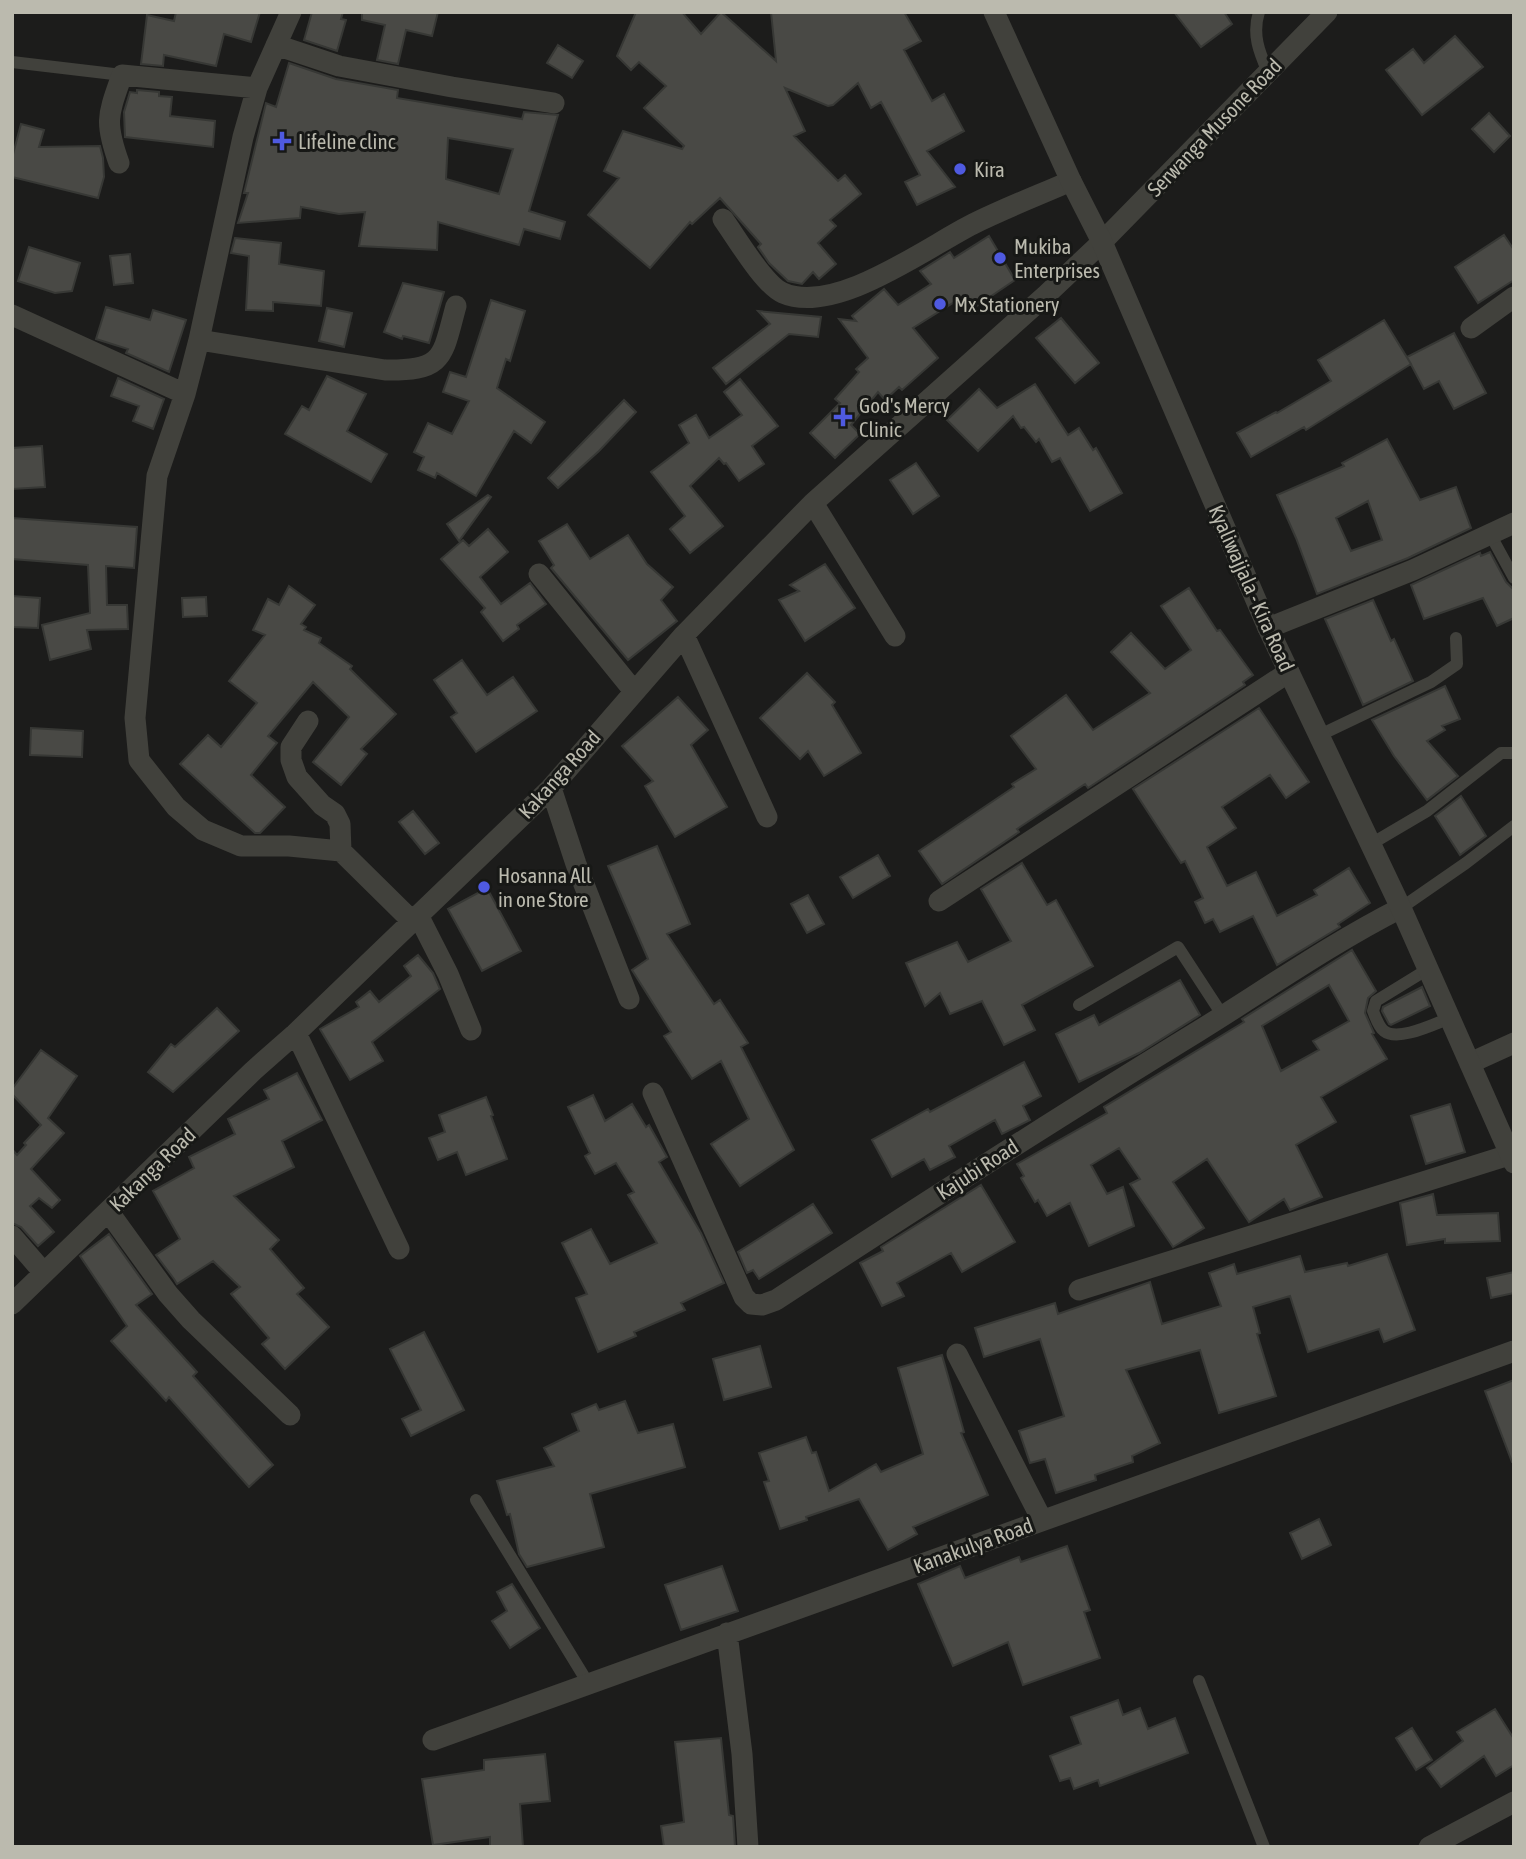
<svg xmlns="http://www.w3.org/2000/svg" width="1526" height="1859" viewBox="0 0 1526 1859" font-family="'Asap Condensed',sans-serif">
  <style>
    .building { fill: #494945; stroke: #373835; stroke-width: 2; fill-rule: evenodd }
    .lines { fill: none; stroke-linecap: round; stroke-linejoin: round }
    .service { stroke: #41413c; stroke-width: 12 }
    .minor { stroke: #41413c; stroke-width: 21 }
    .tertiary { stroke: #41413c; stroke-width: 21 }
    .poi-dot { fill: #4f5ae0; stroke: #171816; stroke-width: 2.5 }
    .labels { text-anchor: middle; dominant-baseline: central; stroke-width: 6; stroke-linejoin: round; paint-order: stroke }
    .street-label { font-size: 21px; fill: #bbbaae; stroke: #171816 }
    .poi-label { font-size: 21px; fill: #bbbaae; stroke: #171816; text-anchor: start }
  </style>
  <rect width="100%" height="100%" fill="#1c1c1b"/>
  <path class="building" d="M176,12H260L251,42L224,34L216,66L164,55L163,66L141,64L147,15L174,21Z
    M312,12H343L341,19L346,20L337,51L304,40Z
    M362,12H438L432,36L406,30L398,64L377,60L385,25L362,20Z
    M636,12H682L701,34L721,12L776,61L771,12H904L921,41L904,50L932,101L944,94L964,131L927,151L955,187L917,205L905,182L920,175L881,102L871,108L858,83L833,105L828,106L785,88L805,131L794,136L838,181L845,175L861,194L830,220L836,226L818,243L836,264L819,279L813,272L802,284L788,281L769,263L758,247L761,244L720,198L692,224L690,222L650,268L588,215L619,178L604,171L623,131L682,149L684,146L644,108L666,86L639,62L631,70L617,56Z
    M1174,12H1224L1232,24L1201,47Z
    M1455,36L1483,67L1422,115L1386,70L1413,49L1424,63Z
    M558,45L583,61L572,78L547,63Z
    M289,63L336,79L398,90L397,98L522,119L524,112L558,115L529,211L565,222L560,239L524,229L519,245L438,222L437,250L359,246L365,212L339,214L301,207L300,218L238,223L248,193H244L266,103L276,107ZM448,138L513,149L499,194L446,179Z
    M137,90L159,92V96L172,97L170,116L215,121L213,147L125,137L124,112L130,92L137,93Z
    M1489,113L1510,136L1494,152L1472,129Z
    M21,124L44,130L39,147L100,146L103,158L104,177L98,198L12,177V158Z
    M1504,235L1514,250V280L1478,303L1455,267Z
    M989,236L1015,280L969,311L961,298L913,328L938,358L902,390L899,387L885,400L878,392L851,425L860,434L835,458L810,433L840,403L835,399L859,372L856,369L868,358L839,319L856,321L852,316L884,289L898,305L931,284L920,271L950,252L954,258Z
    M235,238L281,243L279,264L324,271L321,306L273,302V311L246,310L249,256L231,253Z
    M29,247L80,263L72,291L55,293L18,281Z
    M130,254L133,283L114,285L110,256Z
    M403,283L444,292L429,343L403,336L402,339L384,332Z
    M491,300L525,311L510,361L506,359L497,388L545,422L531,443L514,431L476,496L437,473L435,478L418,470L424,457L414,452L428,423L452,434L469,401L443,392L450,372L466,377Z
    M106,307L150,320L153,310L186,320L169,372L126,353L128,349L96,339Z
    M327,308L352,313L344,347L319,341Z
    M758,311L821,317L818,337L789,334L726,384L713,368L770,324Z
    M1061,318L1099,363L1075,383L1036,338Z
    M1384,320L1411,364L1306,430L1304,427L1251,457L1237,433L1276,412L1277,413L1331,381L1318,360Z
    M1454,333L1486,393L1454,409L1439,381L1424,389L1407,357Z
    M327,376L366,394L347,431L387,454L371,482L285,434L302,406L309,410Z
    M118,378L164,399L153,429L133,421L139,406L111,396Z
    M740,379L778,426L752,446L764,464L739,481L726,463L724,464L719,458L690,486L723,526L690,553L670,529L685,516L651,472L689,443L679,425L696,415L709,438L742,415L724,392Z
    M1035,384L1068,435L1079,428L1093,450L1096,448L1122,493L1090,511L1060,458L1052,462L1039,439L1036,442L1024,427L1021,428L1013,416L978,451L947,420L979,389L997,408Z
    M624,400L636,412L599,451L558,488L548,478Z
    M1387,439L1420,500L1456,487L1471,528L1408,558L1317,594L1296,538L1277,495L1344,466L1342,463ZM1368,501L1382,540L1351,551L1336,518Z
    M42,446L45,487L12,489V448Z
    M916,463L939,496L913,514L890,480Z
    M488,495L491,497L459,541L447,524Z
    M12,518L137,527L134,568L106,566L107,605H127L128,629L87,630L91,649L50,660L42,625L90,613L88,565L12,559Z
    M567,524L590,559L628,535L647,564L673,587L661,600L677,621L628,660L551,568L554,565L539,541Z
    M488,529L508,552L480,577L501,604L530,583L546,604L517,625L519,629L503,641L481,612L485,608L441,559L463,540L469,546Z
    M1490,552L1506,582L1514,590V618L1497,626L1483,598L1424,619L1411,585L1480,553L1481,556Z
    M825,564L855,608L805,641L779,600L799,591L790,585Z
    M289,586L315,605L301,624L306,627L304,630L321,638L319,643L352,666L350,669L396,714L361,749L367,754L341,785L313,762L349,717L313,682L268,736L277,743L251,775L285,807L260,833H255L180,764L208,735L221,747L257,703L229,681L265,635L253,630L268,599L279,605Z
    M1189,588L1217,631L1220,630L1253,675L1243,682L1245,685L1088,788L1085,784L1017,829L1019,832L942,884L919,851L1014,787L1012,784L1036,769L1011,736L1066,695L1093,730L1150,693L1111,652L1131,633L1165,669L1191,650L1161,606Z
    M12,596L40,598L38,628L12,627Z
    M206,597L207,616L183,617L182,598Z
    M1373,600L1391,641L1394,639L1413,681L1363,705L1325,619Z
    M462,660L487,695L513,677L537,711L476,752L451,717L457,713L434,680Z
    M807,673L835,702L832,705L861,753L824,776L808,751L800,759L760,718Z
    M1445,686L1460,719L1442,726L1445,730L1427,741L1458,776L1427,800L1394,756L1372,720Z
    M678,697L708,730L691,745L727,807L675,837L645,786L653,781L622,746Z
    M1259,708L1309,782L1286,798L1270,775L1222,807L1236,828L1207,847L1227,886L1256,872L1277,916L1317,895L1314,890L1349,868L1370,903L1338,924L1340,927L1277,965L1253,916L1220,932L1213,919L1205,923L1195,902L1203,898L1185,861L1181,863L1133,789Z
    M31,728L83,731L82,757L30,755Z
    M1461,796L1486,836L1460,855L1435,816Z
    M413,811L439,843L425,854L399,822Z
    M657,846L690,924L667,934L714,1004L720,1000L748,1043L741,1047L794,1150L740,1186L711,1144L749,1119L721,1061L692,1079L664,1036L671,1032L632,970L648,959L608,866Z
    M878,855L890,876L853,898L840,877Z
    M1022,863L1047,905L1056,900L1093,966L1022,1005L1035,1030L1004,1045L982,1001L950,1014L940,993L925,1006L906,963L957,942L968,962L1011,941L981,889Z
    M487,888L521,951L482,971L448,909Z
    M808,895L824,924L807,933L791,904Z
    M1352,950L1376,991L1368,998L1365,1013L1374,1033L1372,1034L1387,1059L1321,1097L1336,1122L1296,1145L1322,1197L1290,1210L1284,1199L1249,1222L1207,1159L1173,1182L1204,1228L1173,1247L1130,1184L1140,1179L1119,1148L1091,1165L1107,1194L1123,1187L1134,1226L1089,1246L1070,1203L1047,1216L1038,1200L1035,1202L1021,1178L1024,1176L1017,1164L1107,1113L1104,1107L1244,1022L1242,1019ZM1329,985L1349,1021L1313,1041L1319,1050L1281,1071L1262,1026Z
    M418,955L433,973L440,989L372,1042L383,1061L350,1080L320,1029L359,1007L356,1002L370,991L379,1002L411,976L404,966Z
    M1180,980L1200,1015L1139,1053L1079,1082L1056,1034L1094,1015L1099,1025Z
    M1422,987L1430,1006L1391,1025L1389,1024L1382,1011L1383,1007Z
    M217,1008L239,1031L173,1092L148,1072L171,1044L175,1047Z
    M41,1050L77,1076L48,1118L64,1133L31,1169L60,1200L52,1208L39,1198L30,1206L54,1232L38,1246L21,1227L12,1223V1149L17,1155L26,1145L24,1143L41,1125L12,1094V1089Z
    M1024,1062L1041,1096L1023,1106L1030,1120L1002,1134L995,1120L949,1146L955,1157L930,1170L924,1159L892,1177L872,1140L928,1109L930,1112Z
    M297,1073L322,1120L282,1141L294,1167L234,1196L279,1240L270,1249L304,1288L297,1294L329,1327L285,1369L262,1344L269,1338L231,1294L240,1287L213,1261L177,1284L174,1279L156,1255L180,1239L153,1191L194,1168L189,1157L235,1134L228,1119L269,1099L264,1090Z
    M593,1095L605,1121L632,1104L646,1127L649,1125L667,1157L659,1162L701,1233L724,1283L681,1303L685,1310L634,1332L636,1336L598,1352L576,1298L587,1294L562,1243L591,1229L610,1264L657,1243L628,1195L634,1192L616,1163L595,1174L585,1156L590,1153L568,1107Z
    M486,1097L493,1115L491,1116L507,1159L466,1175L457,1152L438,1160L429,1138L445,1132L439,1115Z
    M1450,1104L1465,1152L1426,1164L1411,1116Z
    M981,1185L1015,1242L962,1272L951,1253L897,1283L904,1296L882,1306L860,1263L883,1251L881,1247Z
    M1433,1194L1437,1215L1498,1213L1500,1241L1445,1243V1239L1407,1245L1400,1203Z
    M813,1204L832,1233L759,1279L753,1270L747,1273L738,1252Z
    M109,1234L152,1294L136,1305L197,1372L193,1376L273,1465L249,1487L169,1397L166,1401L111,1341L127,1326L80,1256Z
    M1387,1254L1415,1330L1384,1342L1379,1329L1308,1352L1290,1296L1253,1307L1260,1333L1257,1334L1276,1396L1219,1413L1200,1350L1126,1370L1160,1443L1132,1456L1133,1462L1095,1475L1096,1480L1056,1493L1045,1459L1030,1463L1019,1431L1064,1416L1040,1339L984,1357L975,1328L1055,1303L1058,1314L1150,1282L1162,1324L1221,1306L1209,1273L1234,1264L1237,1274L1300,1256L1305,1272L1347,1263L1348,1266Z
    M1514,1272V1293L1491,1298L1487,1278Z
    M424,1332L464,1410L411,1436L402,1419L421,1410L390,1349Z
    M760,1346L771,1387L724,1400L713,1359Z
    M942,1355L964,1432L961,1433L988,1495L913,1527L917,1534L888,1550L859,1499L806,1517L807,1520L780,1529L764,1482L769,1481L759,1453L806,1437L812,1453L816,1452L829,1491L876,1464L881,1472L923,1454L898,1368Z
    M1514,1380V1462H1512L1485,1391Z
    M625,1401L638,1433L673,1424L685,1467L590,1494L604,1547L527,1567L519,1554L510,1514L507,1515L497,1481L554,1466L544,1448L579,1431L572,1414L596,1404L599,1410Z
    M1319,1519L1331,1545L1302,1559L1290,1533Z
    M1067,1546L1090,1610L1084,1612L1100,1658L1023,1685L1008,1642L953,1666L918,1584L960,1566L965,1578L1019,1557L1021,1562Z
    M722,1566L738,1611L681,1630L665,1585Z
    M512,1584L540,1628L510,1648L492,1621L507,1611L497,1592Z
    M1118,1700L1123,1715L1140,1708L1148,1729L1175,1718L1188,1753L1100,1786L1098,1780L1074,1789L1070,1778L1060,1781L1050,1756L1081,1744L1071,1717Z
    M1495,1709L1514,1739V1765L1496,1776L1484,1756L1441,1787L1427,1768L1463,1741L1457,1732Z
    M1412,1728L1432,1760L1416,1770L1396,1738Z
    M721,1738L729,1815L733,1816L735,1847H664L661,1826L684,1822L675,1742Z
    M545,1754L550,1801L520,1804L523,1847H490V1837L433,1845L422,1779L484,1770V1760Z"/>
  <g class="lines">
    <path class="service" d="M1259,12C1252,34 1259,52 1268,72
      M12,62L122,75
      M1490,534L1514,578
      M1320,735L1431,682L1457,664L1456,638
      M1371,844L1427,811L1501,753H1514
      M1401,908L1466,863L1514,826
      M1428,969L1376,1001L1373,1011C1376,1018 1378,1026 1384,1031C1398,1042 1434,1024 1450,1018
      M1079,1005L1178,947L1223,1016
      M476,1500L588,1683
      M1199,1681L1264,1847"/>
    <path class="minor" d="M291,12L257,88L243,137L199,340L185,394L157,476L135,718L139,760L176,807L203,830L241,846H289L341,851
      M276,45L339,66L452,87L554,103
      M119,163C104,121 108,115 122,75L257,88
      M723,219C736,237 764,285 783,293C835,316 927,247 973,224C1005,208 1039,195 1071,181
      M12,315L185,394
      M1471,328L1514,297
      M199,340L385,370C445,371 442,357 456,306
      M813,503L895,636
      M539,574L633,690
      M1268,628L1413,570L1514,523
      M684,635L767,817
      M308,721L291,747V760L297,777L322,805L335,814L340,824L341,851L412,921
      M551,788L576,864L629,999
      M939,901L1289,672
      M418,915L448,974L471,1030
      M296,1033L399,1249
      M1470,1063L1514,1043
      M653,1093L744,1297L751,1304L762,1305L776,1300C915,1209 1055,1119 1197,1032C1265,990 1330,944 1401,908
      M108,1211L168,1294L191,1320L290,1415
      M12,1236L44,1273
      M1079,1290L1509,1155
      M12,1304L253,1071L296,1033L551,788L684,635L813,503L1045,296L1102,242L1327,12
      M957,1354L1042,1520
      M727,1633L742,1754L748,1847
      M433,1740L1514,1351
      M1429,1847L1514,1802"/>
    <path class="tertiary" d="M994,12L1071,181L1102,242L1268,628L1401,908L1514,1163"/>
  </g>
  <g class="poi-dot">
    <path d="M278.5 130.5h7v7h7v7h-7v7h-7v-7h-7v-7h7z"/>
    <circle cx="960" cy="169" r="7"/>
    <circle cx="1000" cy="258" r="7"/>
    <circle cx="940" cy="304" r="7"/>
    <path d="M839.5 406.5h7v7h7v7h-7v7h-7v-7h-7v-7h7z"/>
    <circle cx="484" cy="887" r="7"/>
  </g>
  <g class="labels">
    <g class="street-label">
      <text transform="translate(1214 127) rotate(-46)">Serwanga Musone Road</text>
      <text transform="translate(1252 588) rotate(66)">Kyaliwajjala - Kira Road</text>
      <text transform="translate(559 774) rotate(-48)">Kakanga Road</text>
      <text transform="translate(152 1169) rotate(-44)">Kakanga Road</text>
      <text transform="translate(977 1169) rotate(-33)">Kajubi Road</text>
      <text transform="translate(973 1545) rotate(-20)">Kanakulya Road</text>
    </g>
    <g class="poi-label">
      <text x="298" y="141">Lifeline clinc</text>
      <text x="974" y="169">Kira</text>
      <text x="1014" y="246">Mukiba<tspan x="1014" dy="24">Enterprises</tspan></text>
      <text x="954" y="304">Mx Stationery</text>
      <text x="859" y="405">God's Mercy<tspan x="859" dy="24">Clinic</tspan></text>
      <text x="498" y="875">Hosanna All<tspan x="498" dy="24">in one Store</tspan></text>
    </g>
  </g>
  <rect width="1526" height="1859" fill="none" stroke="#bbbaae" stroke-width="28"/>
</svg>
